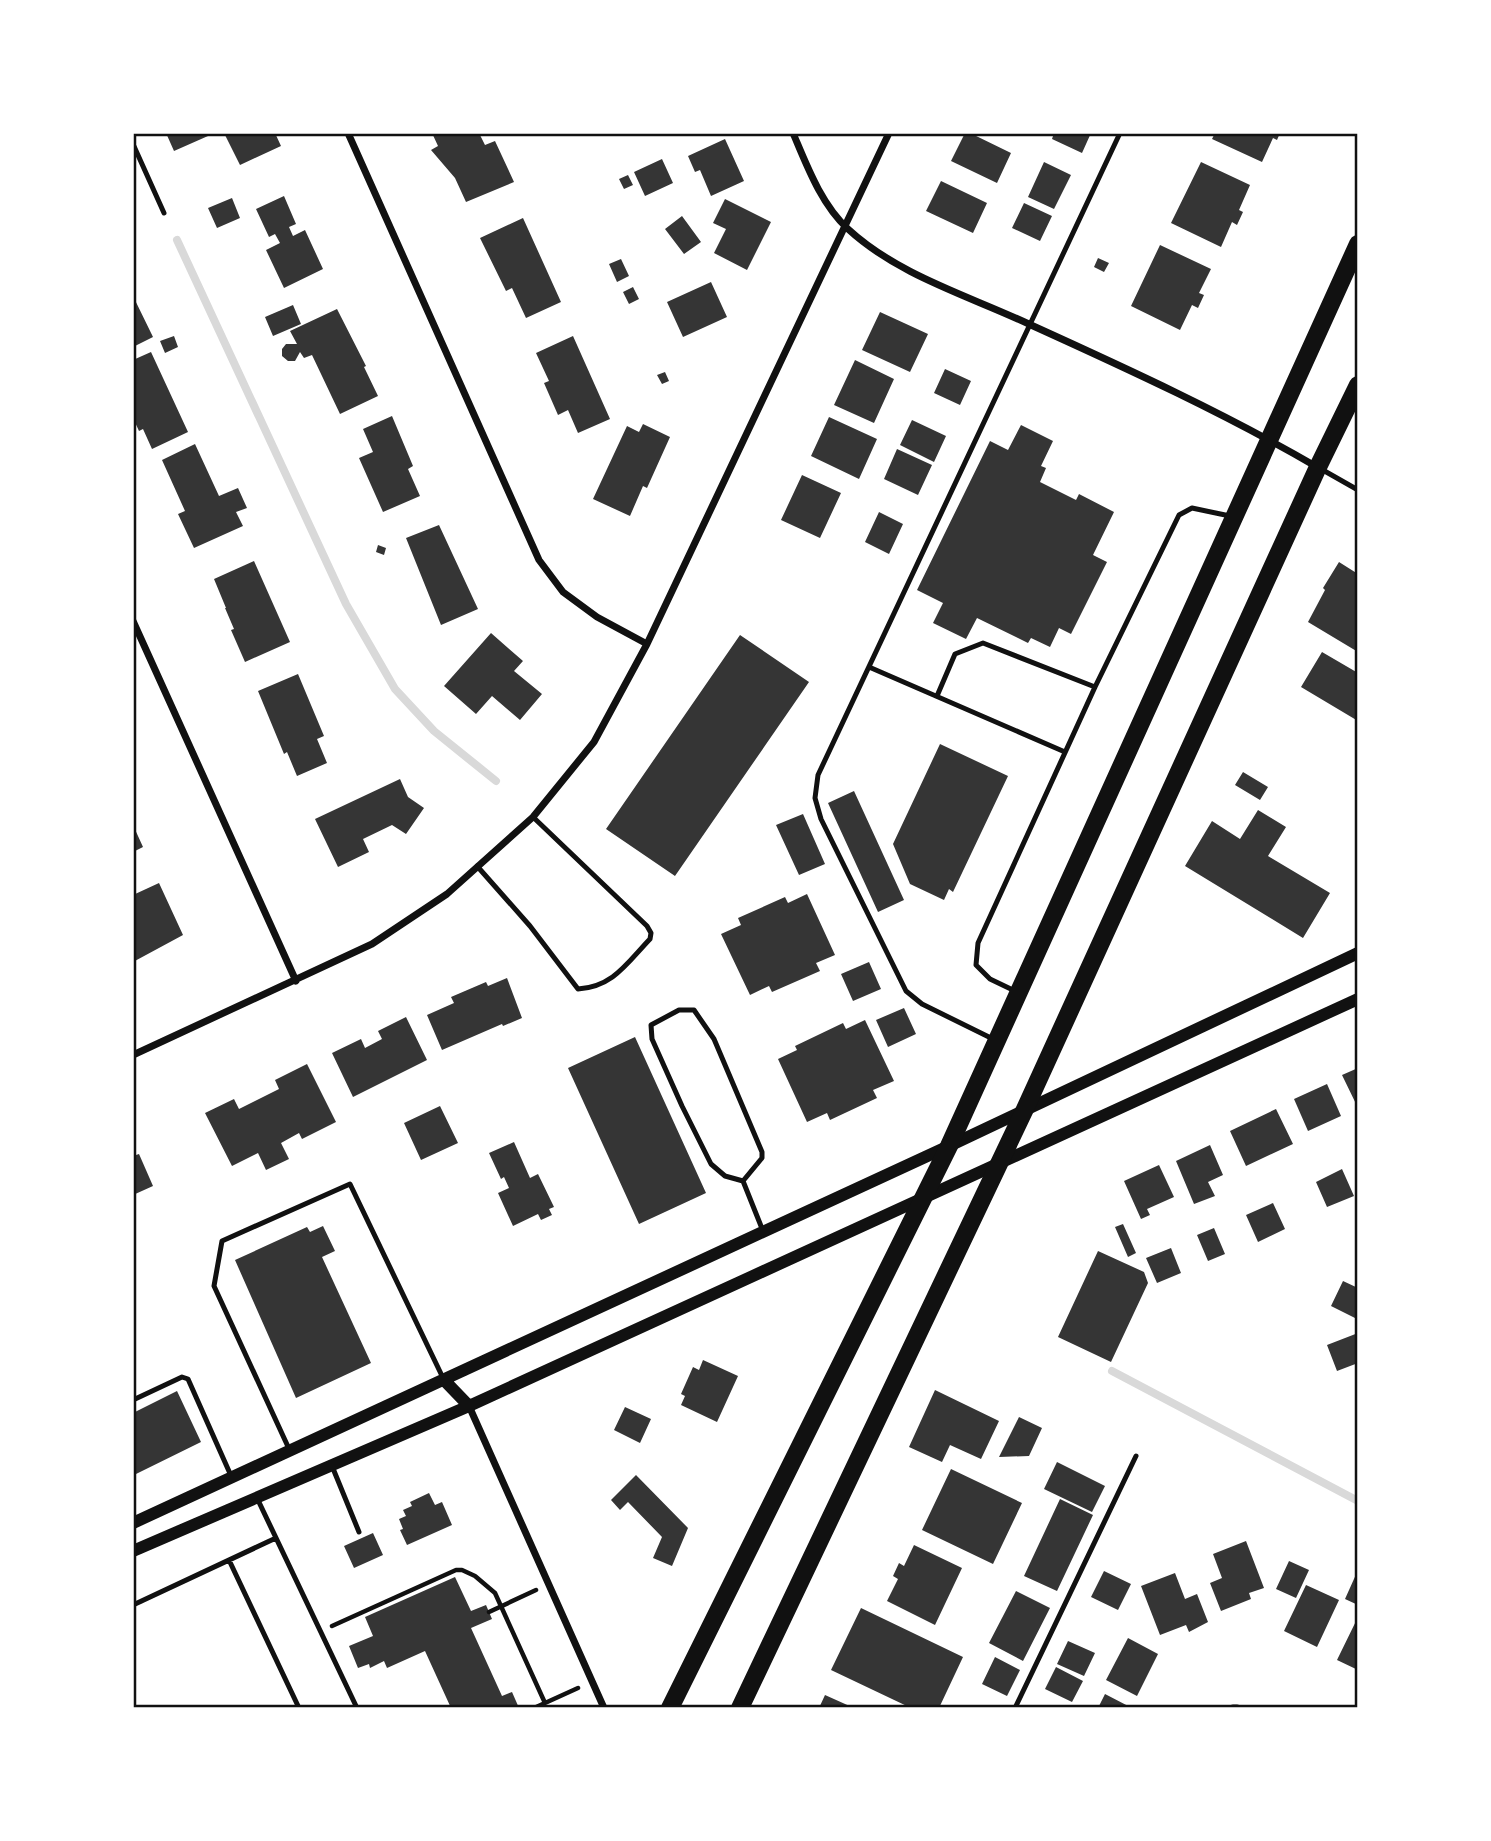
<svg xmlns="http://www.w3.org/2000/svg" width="1491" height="1841" viewBox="0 0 1491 1841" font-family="Barlow,sans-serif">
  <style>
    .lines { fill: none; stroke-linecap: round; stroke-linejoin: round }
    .stream { stroke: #d9d9d9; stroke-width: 8 }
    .building { fill: #353535 }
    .path { stroke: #111; stroke-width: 4.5 }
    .service { stroke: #111; stroke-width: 5 }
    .minor { stroke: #111; stroke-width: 7 }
    .tertiary { stroke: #111; stroke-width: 12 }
    .primary { stroke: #111; stroke-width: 18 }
    .neatline { fill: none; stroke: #111; stroke-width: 2.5 }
  </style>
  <rect width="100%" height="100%" fill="#fff"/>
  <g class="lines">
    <path class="stream" d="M177,240L346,604L395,689L434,731L496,781
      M1112,1371L1358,1501"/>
  </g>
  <path class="building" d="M166,133H207L208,136L174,151Z
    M224,133H275L281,146L240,165Z
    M432,133H479L485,145L495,141L514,182L466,202L455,178L431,150L438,146Z
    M965,133H970L1011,153L997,183L951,161Z
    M1054,133H1091L1082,153L1052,139Z
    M1215,133H1280L1277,140L1273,138L1262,162L1212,139Z
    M725,139L744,181L711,196L700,170L695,172L688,156Z
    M662,159L673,183L645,196L634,172Z
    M1044,162L1071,175L1054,209L1028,197Z
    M1201,162L1250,185L1239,210L1243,212L1237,225L1232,222L1221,247L1171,223Z
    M628,175L633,185L624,189L619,179Z
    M941,181L987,203L973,233L926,211Z
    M284,196L296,224L289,227L293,236L305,230L323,269L284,288L266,250L280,243L275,234L269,237L256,209Z
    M232,198L240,218L217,228L208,208Z
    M725,199L771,222L747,270L714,253L726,229L713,223Z
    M1024,203L1052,216L1040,241L1012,228Z
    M682,216L701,242L684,254L665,229Z
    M523,218L561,302L526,318L512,288L506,291L480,238Z
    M1160,245L1211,269L1199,293L1204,295L1198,308L1192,305L1180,330L1131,306Z
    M1098,258L1109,263L1104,272L1094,267Z
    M621,259L629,276L617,282L609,264Z
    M711,282L727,317L683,337L667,302Z
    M633,287L639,299L629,304L623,292Z
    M133,296L153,337L133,347Z
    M293,305L301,324L273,336L265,317Z
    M337,309L366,366L364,367L378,396L340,414L312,355L304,358L300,352L295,361H288L282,356V349L286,344H297L290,331Z
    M880,312L928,334L910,372L862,350Z
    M174,336L178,347L165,353L160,341Z
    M573,336L610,419L578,433L568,410L558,415L544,383L549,381L536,353Z
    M151,352L188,432L152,449L143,429L139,431L133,418V360Z
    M855,360L894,379L874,423L834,405Z
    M945,369L971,381L960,405L934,393Z
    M665,372L669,381L662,384L657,375Z
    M392,416L413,466L408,469L420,496L383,512L359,458L373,452L363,429Z
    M829,417L877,439L859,479L811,456Z
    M912,420L946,436L934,462L900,445Z
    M643,424L670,437L647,488L643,486L630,516L593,499L627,426L639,432Z
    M1021,425L1053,441L1041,466L1046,468L1040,482L1076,500L1079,494L1114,512L1093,555L1107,562L1071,634L1059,628L1050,647L1031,638L1028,643L977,618L966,639L933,623L943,603L917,590L990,441L1008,450Z
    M195,444L219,496L238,488L247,508L236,512L243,526L194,548L178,514L185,511L162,460Z
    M897,449L932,465L918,495L884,479Z
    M802,475L841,493L820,538L781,520Z
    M879,512L903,524L889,554L865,542Z
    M439,525L478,609L441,625L406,538Z
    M378,545L386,548L384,555L376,552Z
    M254,561L290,642L245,662L231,630L234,629L225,608H226L214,579Z
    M1339,562L1358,574V652L1308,622L1325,590L1323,588Z
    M491,633L523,661L514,671L542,694L520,720L492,696L476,714L444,686Z
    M740,635L809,682L675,876L606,829Z
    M1322,652L1358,673V721L1301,687Z
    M298,674L324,736L317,739L327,763L297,776L287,752L284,754L258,691Z
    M940,744L1008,776L953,892L949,889L944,900L910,884L893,844Z
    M1243,772L1268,787L1260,800L1235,785Z
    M400,779L408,797L424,808L406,834L392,825L363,839L369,852L338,867L315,819Z
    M854,791L904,900L878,912L828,803Z
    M1258,810L1286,827L1268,856L1330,893L1303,938L1185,866L1212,821L1240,839Z
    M803,814L825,864L799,875L776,825Z
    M133,825L143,847L133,852Z
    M159,883L183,935L133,962V895Z
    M807,894L835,955L816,963L820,971L772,992L769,986L750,995L721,934L741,925L738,918L785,897L788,903Z
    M869,962L881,989L853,1001L841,974Z
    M507,978L522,1018L503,1026L502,1024L442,1050L427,1015L454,1003L451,997L486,982L488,986Z
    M904,1008L916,1034L888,1047L876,1020Z
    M406,1017L427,1060L353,1097L332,1053L361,1039L365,1048L382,1039L378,1031Z
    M865,1020L894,1081L873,1090L877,1098L830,1120L827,1113L807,1122L778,1059L797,1050L795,1046L843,1023L846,1029Z
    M635,1037L706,1193L639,1224L568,1068Z
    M307,1064L336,1122L302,1139L299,1133L281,1143L289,1159L266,1170L258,1153L232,1166L205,1113L234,1099L239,1109L279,1089L275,1080Z
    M1358,1068V1108L1342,1075Z
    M1327,1084L1341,1116L1308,1131L1294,1099Z
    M440,1106L458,1143L421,1160L404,1123Z
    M1276,1109L1293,1144L1246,1166L1230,1131Z
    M514,1142L530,1178L538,1174L554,1207L549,1209L552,1215L541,1220L538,1214L513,1226L498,1193L509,1188L504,1177L501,1179L489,1153Z
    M1210,1145L1223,1175L1208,1182L1215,1196L1194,1204L1176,1161Z
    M139,1154L153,1186L133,1195V1156Z
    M1159,1165L1174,1197L1147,1209L1150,1215L1141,1219L1124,1181Z
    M1342,1169L1354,1196L1327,1207L1316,1182Z
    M1273,1203L1285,1229L1258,1242L1246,1215Z
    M1123,1224L1136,1253L1128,1257L1115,1227Z
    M323,1226L335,1251L322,1257L371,1363L296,1398L235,1260L307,1227L310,1232Z
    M1214,1228L1225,1254L1208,1261L1197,1235Z
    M1171,1248L1181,1273L1157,1283L1146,1258Z
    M1098,1251L1144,1272L1148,1283L1111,1362L1058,1337Z
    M1343,1281L1358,1288V1312L1355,1318L1331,1306Z
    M1358,1333V1363L1337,1371L1327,1345Z
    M703,1360L738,1376L717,1422L681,1405L685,1396L681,1394L693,1367L699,1370Z
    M935,1390L999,1421L981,1459L950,1445L942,1462L909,1447Z
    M177,1391L201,1442L136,1474L133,1466V1413Z
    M625,1407L651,1419L640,1443L614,1430Z
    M1019,1417L1042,1428L1029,1456L999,1457Z
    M1057,1462L1105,1486L1092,1512L1044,1489Z
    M951,1469L1022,1503L993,1564L922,1530Z
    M636,1475L688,1528L672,1566L653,1558L662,1537L628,1502L620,1510L611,1500Z
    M429,1493L435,1505L442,1502L452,1525L407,1545L400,1530L403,1529L399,1519L406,1516L403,1510L412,1506L410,1502Z
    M1060,1499L1093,1515L1057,1591L1024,1576Z
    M373,1533L383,1555L354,1568L344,1546Z
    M1246,1541L1264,1588L1249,1593L1251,1599L1221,1611L1210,1583L1222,1578L1213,1554Z
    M914,1545L962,1568L935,1625L887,1601L898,1579L893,1576L899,1563L904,1566Z
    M1289,1561L1309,1570L1296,1598L1276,1589Z
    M1358,1570V1605L1345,1599Z
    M1104,1571L1131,1584L1118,1610L1091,1597Z
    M1175,1573L1185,1599L1197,1594L1208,1622L1189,1632L1186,1625L1160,1635L1141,1586Z
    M455,1577L471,1611L486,1605L492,1619L471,1628L502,1696L512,1692L519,1708H451L425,1651L387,1668L384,1661L370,1668L369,1664L358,1668L349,1646L373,1636L365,1617Z
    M1306,1585L1339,1600L1317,1647L1284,1631Z
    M1016,1591L1050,1608L1023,1661L989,1643Z
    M861,1608L963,1657L939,1708H911L831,1670Z
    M1358,1617V1670L1337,1660Z
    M1128,1638L1158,1654L1137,1696L1106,1680Z
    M1068,1641L1095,1653L1084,1676L1057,1664Z
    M995,1657L1020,1670L1007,1696L982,1684Z
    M1056,1667L1083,1681L1072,1702L1045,1689Z
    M1105,1694L1132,1708H1098Z
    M825,1695L854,1708H819Z"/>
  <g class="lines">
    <path class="path" d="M489,1612L536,1590
      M332,1626L456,1570H462L475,1576L495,1593L545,1703
      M534,1708L578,1688"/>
    <path class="service" d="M133,144L164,213
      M1321,469L1358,490
      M869,667L1065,752
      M937,696L955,654L983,643L1095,687
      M477,866L530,926L578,989C613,987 627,963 650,939L651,933L647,926L533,817
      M1015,991L990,979L976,965L978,943L1095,687L1179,515L1192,508L1230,516
      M679,1010H694L714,1039L762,1152V1158L743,1181L725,1176L711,1164L682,1106L652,1039L651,1025Z
      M993,1039L922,1004L906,991L821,819L815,798L818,775L1120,133
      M743,1181L763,1231
      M133,1400L182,1377L188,1379L232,1478
      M290,1451L214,1286L222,1241L350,1184L444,1380
      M332,1466L359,1532
      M257,1498L357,1708
      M229,1560L299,1708
      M133,1605L276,1538
      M1015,1708L1136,1456"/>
    <path class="minor" d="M348,133L539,560L563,592L597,617L647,644
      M793,133C807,166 821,204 848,229C899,276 970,296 1031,325C1128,369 1226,414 1317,467
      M133,621L296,981
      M133,1055L372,944L447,894L533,817L594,742L647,644L889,133
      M469,1406L604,1708
      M1233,1708H1237"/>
    <path class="tertiary" d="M444,1380L469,1406
      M133,1523L949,1146L1358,953
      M133,1551L469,1406L1358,999"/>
    <path class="primary" d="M670,1708L949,1146L1358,244
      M740,1708L1025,1109L1318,467L1358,385"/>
  </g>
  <rect width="1491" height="1841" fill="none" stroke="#ffffff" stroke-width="270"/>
  <rect x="135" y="135" width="1221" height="1571" class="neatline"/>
</svg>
